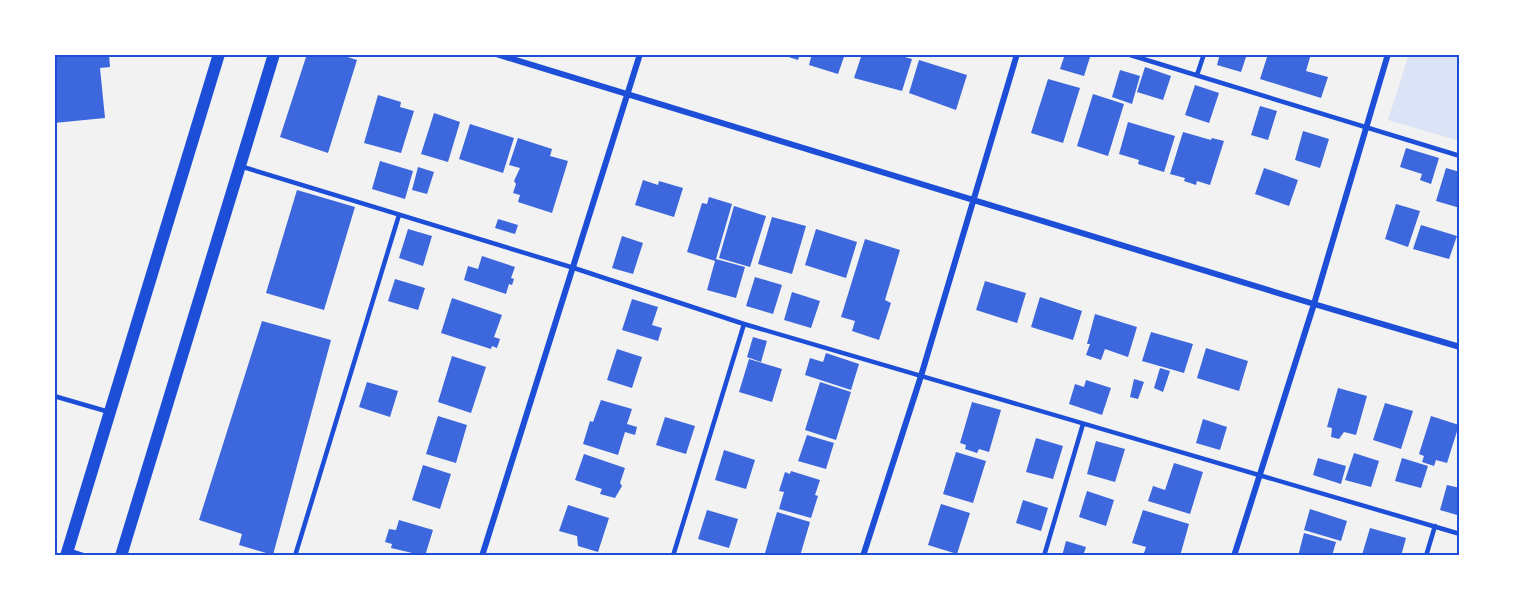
<svg xmlns="http://www.w3.org/2000/svg" width="1514" height="610" viewBox="0 0 1514 610" font-family="Rubik,sans-serif">
  <style>
    .green { fill: #dbe4f7 }
    .building { fill: #3d67dc }
    .lines { fill: none; stroke-linecap: round; stroke-linejoin: round }
    .service { stroke: #1d4ed8; stroke-width: 4.5 }
    .minor { stroke: #1d4ed8; stroke-width: 6 }
    .secondary { stroke: #1d4ed8; stroke-width: 12 }
    .neatline { fill: none; stroke: #1d4ed8; stroke-width: 2 }
  </style>
  <rect width="100%" height="100%" fill="#f2f2f2"/>
  <path class="green" d="M1409,54H1460V141L1388,120Z"/>
  <path class="building" d="M54,54H109L110,67L100,68L105,118L54,123Z
    M307,54H338L357,60L328,153L280,137Z
    M779,54H800L798,60Z
    M812,54H845L838,74L809,65Z
    M862,54H894L912,59L902,91L854,78Z
    M1065,54H1091L1084,76L1060,69Z
    M1220,54H1234L1246,57L1241,72L1217,65Z
    M1268,54H1311L1306,71L1328,77L1321,98L1260,79Z
    M919,60L967,75L956,110L909,93Z
    M1145,67L1171,76L1163,100L1137,92Z
    M1120,70L1140,76L1132,104L1112,97Z
    M1048,79L1080,88L1063,143L1031,133Z
    M1195,85L1219,93L1209,123L1185,115Z
    M1093,94L1124,104L1108,156L1077,146Z
    M378,95L401,102L400,107L414,111L401,153L364,143Z
    M1260,106L1277,111L1268,140L1251,135Z
    M434,113L460,122L448,162L421,154Z
    M1128,122L1175,136L1164,172L1138,164L1139,160L1119,154Z
    M470,124L514,138L503,173L459,159Z
    M1303,131L1329,139L1320,168L1295,160Z
    M1183,132L1211,140L1212,138L1224,141L1210,185L1197,181L1196,185L1184,181L1185,178L1170,174Z
    M518,138L552,149L550,156L568,161L552,213L518,202L520,195L513,193L516,184L514,181L520,168L509,165Z
    M1406,148L1439,158L1431,184L1420,180L1422,174L1400,167Z
    M380,161L413,171L405,199L372,189Z
    M418,167L434,172L427,194L412,190Z
    M1264,168L1298,180L1289,206L1255,194Z
    M1446,168L1460,172V208L1436,201Z
    M643,180L658,185L659,181L683,188L674,217L635,205Z
    M297,190L355,207L324,310L266,293Z
    M709,197L732,204L716,259L745,267L736,298L707,290L715,261L687,252L702,203L707,204Z
    M1396,204L1420,211L1408,247L1385,239Z
    M734,206L766,216L750,267L719,258Z
    M772,217L806,226L792,274L758,264Z
    M498,219L518,225L515,234L495,228Z
    M1421,225L1457,236L1449,259L1413,249Z
    M408,229L432,236L423,266L399,258Z
    M816,229L857,242L846,278L805,265Z
    M622,236L643,243L633,274L612,268Z
    M865,239L900,250L885,300L891,303L879,340L852,331L855,321L841,317Z
    M482,256L515,267L511,278L514,279L512,285L509,284L506,294L464,280L468,266L478,269Z
    M755,277L782,285L773,314L746,306Z
    M395,279L425,288L418,310L388,301Z
    M985,281L1026,293L1017,323L976,310Z
    M792,292L820,301L811,328L784,320Z
    M1040,297L1082,311L1073,340L1031,327Z
    M452,298L502,315L494,337L500,339L497,348L492,346L491,349L441,333Z
    M632,299L658,307L652,325L662,328L658,341L622,330Z
    M1095,314L1137,327L1128,357L1105,349L1101,360L1086,355L1090,344H1087Z
    M262,321L331,340L273,555L239,545L242,534L199,520Z
    M1151,332L1193,344L1184,373L1142,361Z
    M753,337L767,341L761,362L747,357Z
    M1206,348L1248,361L1239,391L1197,378Z
    M617,349L642,357L632,388L607,380Z
    M826,353L859,364L851,390L805,375L810,358L823,362Z
    M452,356L486,367L471,413L438,402Z
    M749,359L782,369L772,402L739,392Z
    M1160,368L1170,371L1163,392L1154,388Z
    M1134,379L1144,382L1138,399L1130,397Z
    M1086,380L1111,388L1102,415L1069,404L1075,384L1084,387Z
    M367,382L398,391L390,417L359,407Z
    M820,382L851,392L836,440L805,430Z
    M1338,388L1367,396L1356,435L1344,432L1339,439L1331,437L1332,428L1327,427Z
    M601,400L632,409L627,424L637,427L635,435L625,432L618,455L583,444L590,421L593,422Z
    M972,402L1001,410L989,452L979,449L977,453L965,449L966,445L960,443Z
    M1385,403L1413,411L1401,449L1373,440Z
    M438,416L467,425L456,463L426,454Z
    M1431,416L1459,425L1447,463L1436,460L1434,466L1422,462L1424,456L1419,454Z
    M665,417L695,426L686,454L656,445Z
    M1203,419L1227,427L1220,450L1196,443Z
    M807,435L834,443L826,469L798,461Z
    M1036,438L1063,446L1053,479L1026,472Z
    M1096,441L1125,449L1115,482L1087,474Z
    M724,450L755,460L746,489L715,480Z
    M956,452L986,461L973,503L943,494Z
    M1354,453L1379,461L1371,487L1345,480Z
    M584,454L625,468L620,483L622,486L615,498L600,494L602,489L575,480Z
    M1318,458L1346,466L1341,484L1313,475Z
    M1402,458L1428,466L1421,488L1395,481Z
    M1174,463L1203,472L1190,514L1148,501L1153,486L1165,490Z
    M423,465L451,474L440,509L412,500Z
    M791,471L820,480L815,495L818,496L811,518L779,509L784,492L779,491L785,472L790,474Z
    M1447,485L1460,488V503L1457,515L1440,510Z
    M1087,491L1114,500L1106,526L1079,517Z
    M1023,500L1048,508L1041,531L1016,523Z
    M941,504L970,513L957,554L928,545Z
    M568,505L609,518L598,552L578,546L577,536L559,531Z
    M1310,509L1347,521L1341,541L1304,530Z
    M707,510L738,519L729,548L698,539Z
    M1143,510L1189,524L1180,556H1143L1146,547L1132,543Z
    M777,512L810,522L800,556H777L765,553Z
    M399,520L433,530L425,556L391,548L392,544L385,542L389,529L396,530Z
    M1370,528L1406,538L1401,556L1362,555Z
    M1304,533L1336,542L1332,556H1298Z
    M1066,541L1086,547L1083,556H1062Z"/>
  <g class="lines">
    <path class="service" d="M1127,54L1460,156
      M1197,75L1204,54
      M240,166L574,268L744,324L1460,534
      M54,396L109,412
      M295,556L399,215
      M673,556L744,324
      M1044,556L1083,424
      M1426,556L1435,526"/>
    <path class="minor" d="M496,54L1314,304L1460,347
      M68,551L84,556
      M482,556L640,54
      M863,556L921,376L1017,54
      M1234,556L1314,304L1388,54"/>
    <path class="secondary" d="M66,556L219,54
      M121,556L274,54"/>
  </g>
  <rect width="1514" height="610" fill="none" stroke="#ffffff" stroke-width="111"/>
  <rect x="56" y="56" width="1402" height="498" class="neatline"/>
</svg>
